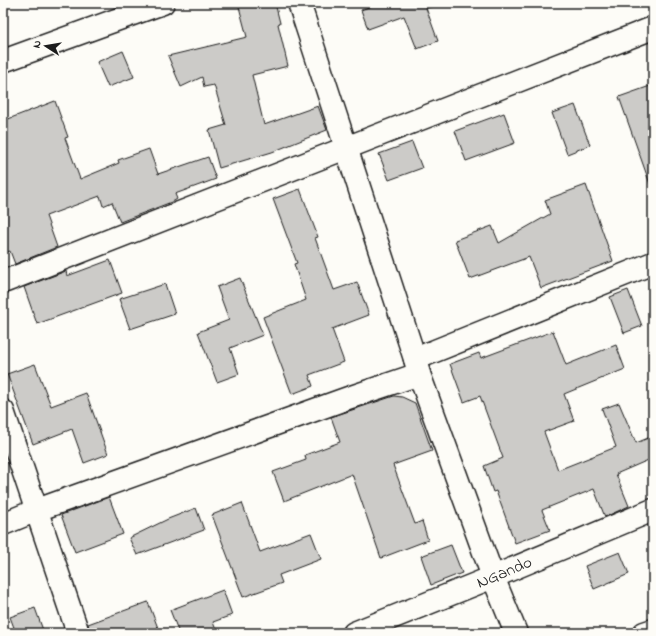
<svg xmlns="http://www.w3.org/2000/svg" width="656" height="636" viewBox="0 0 656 636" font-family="'Indie Flower',sans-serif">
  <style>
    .building { fill: #cccbc8; stroke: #1c1c1c }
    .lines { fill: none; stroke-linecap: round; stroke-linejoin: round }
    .street-casing { stroke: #1c1c1c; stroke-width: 25 }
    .street { stroke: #fdfcf7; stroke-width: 22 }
    .labels { text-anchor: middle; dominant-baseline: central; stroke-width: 3; stroke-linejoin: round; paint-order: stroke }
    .street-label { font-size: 17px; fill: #1c1c1c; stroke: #fdfcf7 }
  </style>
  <rect width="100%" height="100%" fill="#fdfcf7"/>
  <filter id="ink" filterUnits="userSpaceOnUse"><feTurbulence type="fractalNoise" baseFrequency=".025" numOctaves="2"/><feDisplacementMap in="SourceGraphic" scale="8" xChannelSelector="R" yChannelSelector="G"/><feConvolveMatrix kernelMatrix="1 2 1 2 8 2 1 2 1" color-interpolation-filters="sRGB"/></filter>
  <g filter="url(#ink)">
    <path class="building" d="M238,3H275L280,23L278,24L288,66L252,75L264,125L318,106L327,130L272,152L219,168L209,130L226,125L214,85L204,87L202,77L181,87L168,56L247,37Z
      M379,3H433L434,6L426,8L438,41L417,49L404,16L368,29L361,10Z
      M123,51L134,77L108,87L97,62Z
      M653,85V183L650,184L619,97Z
      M55,101L68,137L65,138L80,179L119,163L118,160L149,149L158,174L208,157L216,179L175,194L177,199L174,201L120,222L112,202L103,206L100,196L46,216L57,247L15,264L10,251L3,253V121Z
      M575,105L590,145L567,154L552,113Z
      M504,113L515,143L466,161L455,131Z
      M412,142L422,168L389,180L379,154Z
      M586,185L613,261L541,288L529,257L470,279L455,240L492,226L499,243L550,214L545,200Z
      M300,189L318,237L315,238L334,290L357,282L369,315L332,329L344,362L309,375L313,386L292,394L263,317L306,300L294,264L297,263L273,199Z
      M110,260L122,293L37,324L24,287L66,271L67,276Z
      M240,278L263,335L230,348L239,374L217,382L198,332L229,320L217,287Z
      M165,284L175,314L130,329L119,299Z
      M628,290L642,326L624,333L610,297Z
      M553,331L566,365L616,345L625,369L564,394L574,421L544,432L558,470L616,447L602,409L619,403L636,443L653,436V458L616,474L629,506L605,517L594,489L542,510L550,530L515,543L496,491L493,492L484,466L503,458L480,396L464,402L450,364L479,353L481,358Z
      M35,364L51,406L86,393L108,454L84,463L72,429L33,444L7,374Z
      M394,396L402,397L415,403L432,451L393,465L415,524L422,521L428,540L381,558L352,474L284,501L273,472L306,460L305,455L340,442L331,417Z
      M109,497L123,534L75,552L61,515Z
      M242,503L260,552L311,533L321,559L279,575L282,583L243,597L212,515Z
      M196,508L204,530L137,555L129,538L168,519Z
      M451,545L462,573L431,585L421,556Z
      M620,552L629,574L594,589L585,566Z
      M223,590L232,615L213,622L217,633H179L170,610Z
      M148,602L158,628L146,633H90L88,624Z
      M35,608L44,633H16L10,617Z"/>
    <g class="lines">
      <defs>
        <g id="street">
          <path d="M299,3L415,359L419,374L493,577L516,633"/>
          <path d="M3,61L163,3"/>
          <path d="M3,282L653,28"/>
          <path d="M415,359L653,263"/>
          <path d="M3,411L78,633"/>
          <path d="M3,524L37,510L348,398L419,374"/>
          <path id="s1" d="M354,633L493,577L653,510"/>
          <path d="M644,633L653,630"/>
        </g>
      </defs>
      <use href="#street" class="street-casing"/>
      <use href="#street" class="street"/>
    </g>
  </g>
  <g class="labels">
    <g class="street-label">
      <text stroke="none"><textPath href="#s1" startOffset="162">NGando</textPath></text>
    </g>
  </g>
  <rect width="656" height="636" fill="none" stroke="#fdfcf7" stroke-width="16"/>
  <rect x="8" y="8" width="640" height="620" fill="none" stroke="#1c1c1c" stroke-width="1.5" filter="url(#ink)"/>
  <g transform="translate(46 46) rotate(282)" stroke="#fdfcf7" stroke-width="3" paint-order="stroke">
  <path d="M0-3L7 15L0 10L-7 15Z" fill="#1c1c1c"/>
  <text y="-6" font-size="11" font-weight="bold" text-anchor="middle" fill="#1c1c1c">N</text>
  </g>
</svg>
